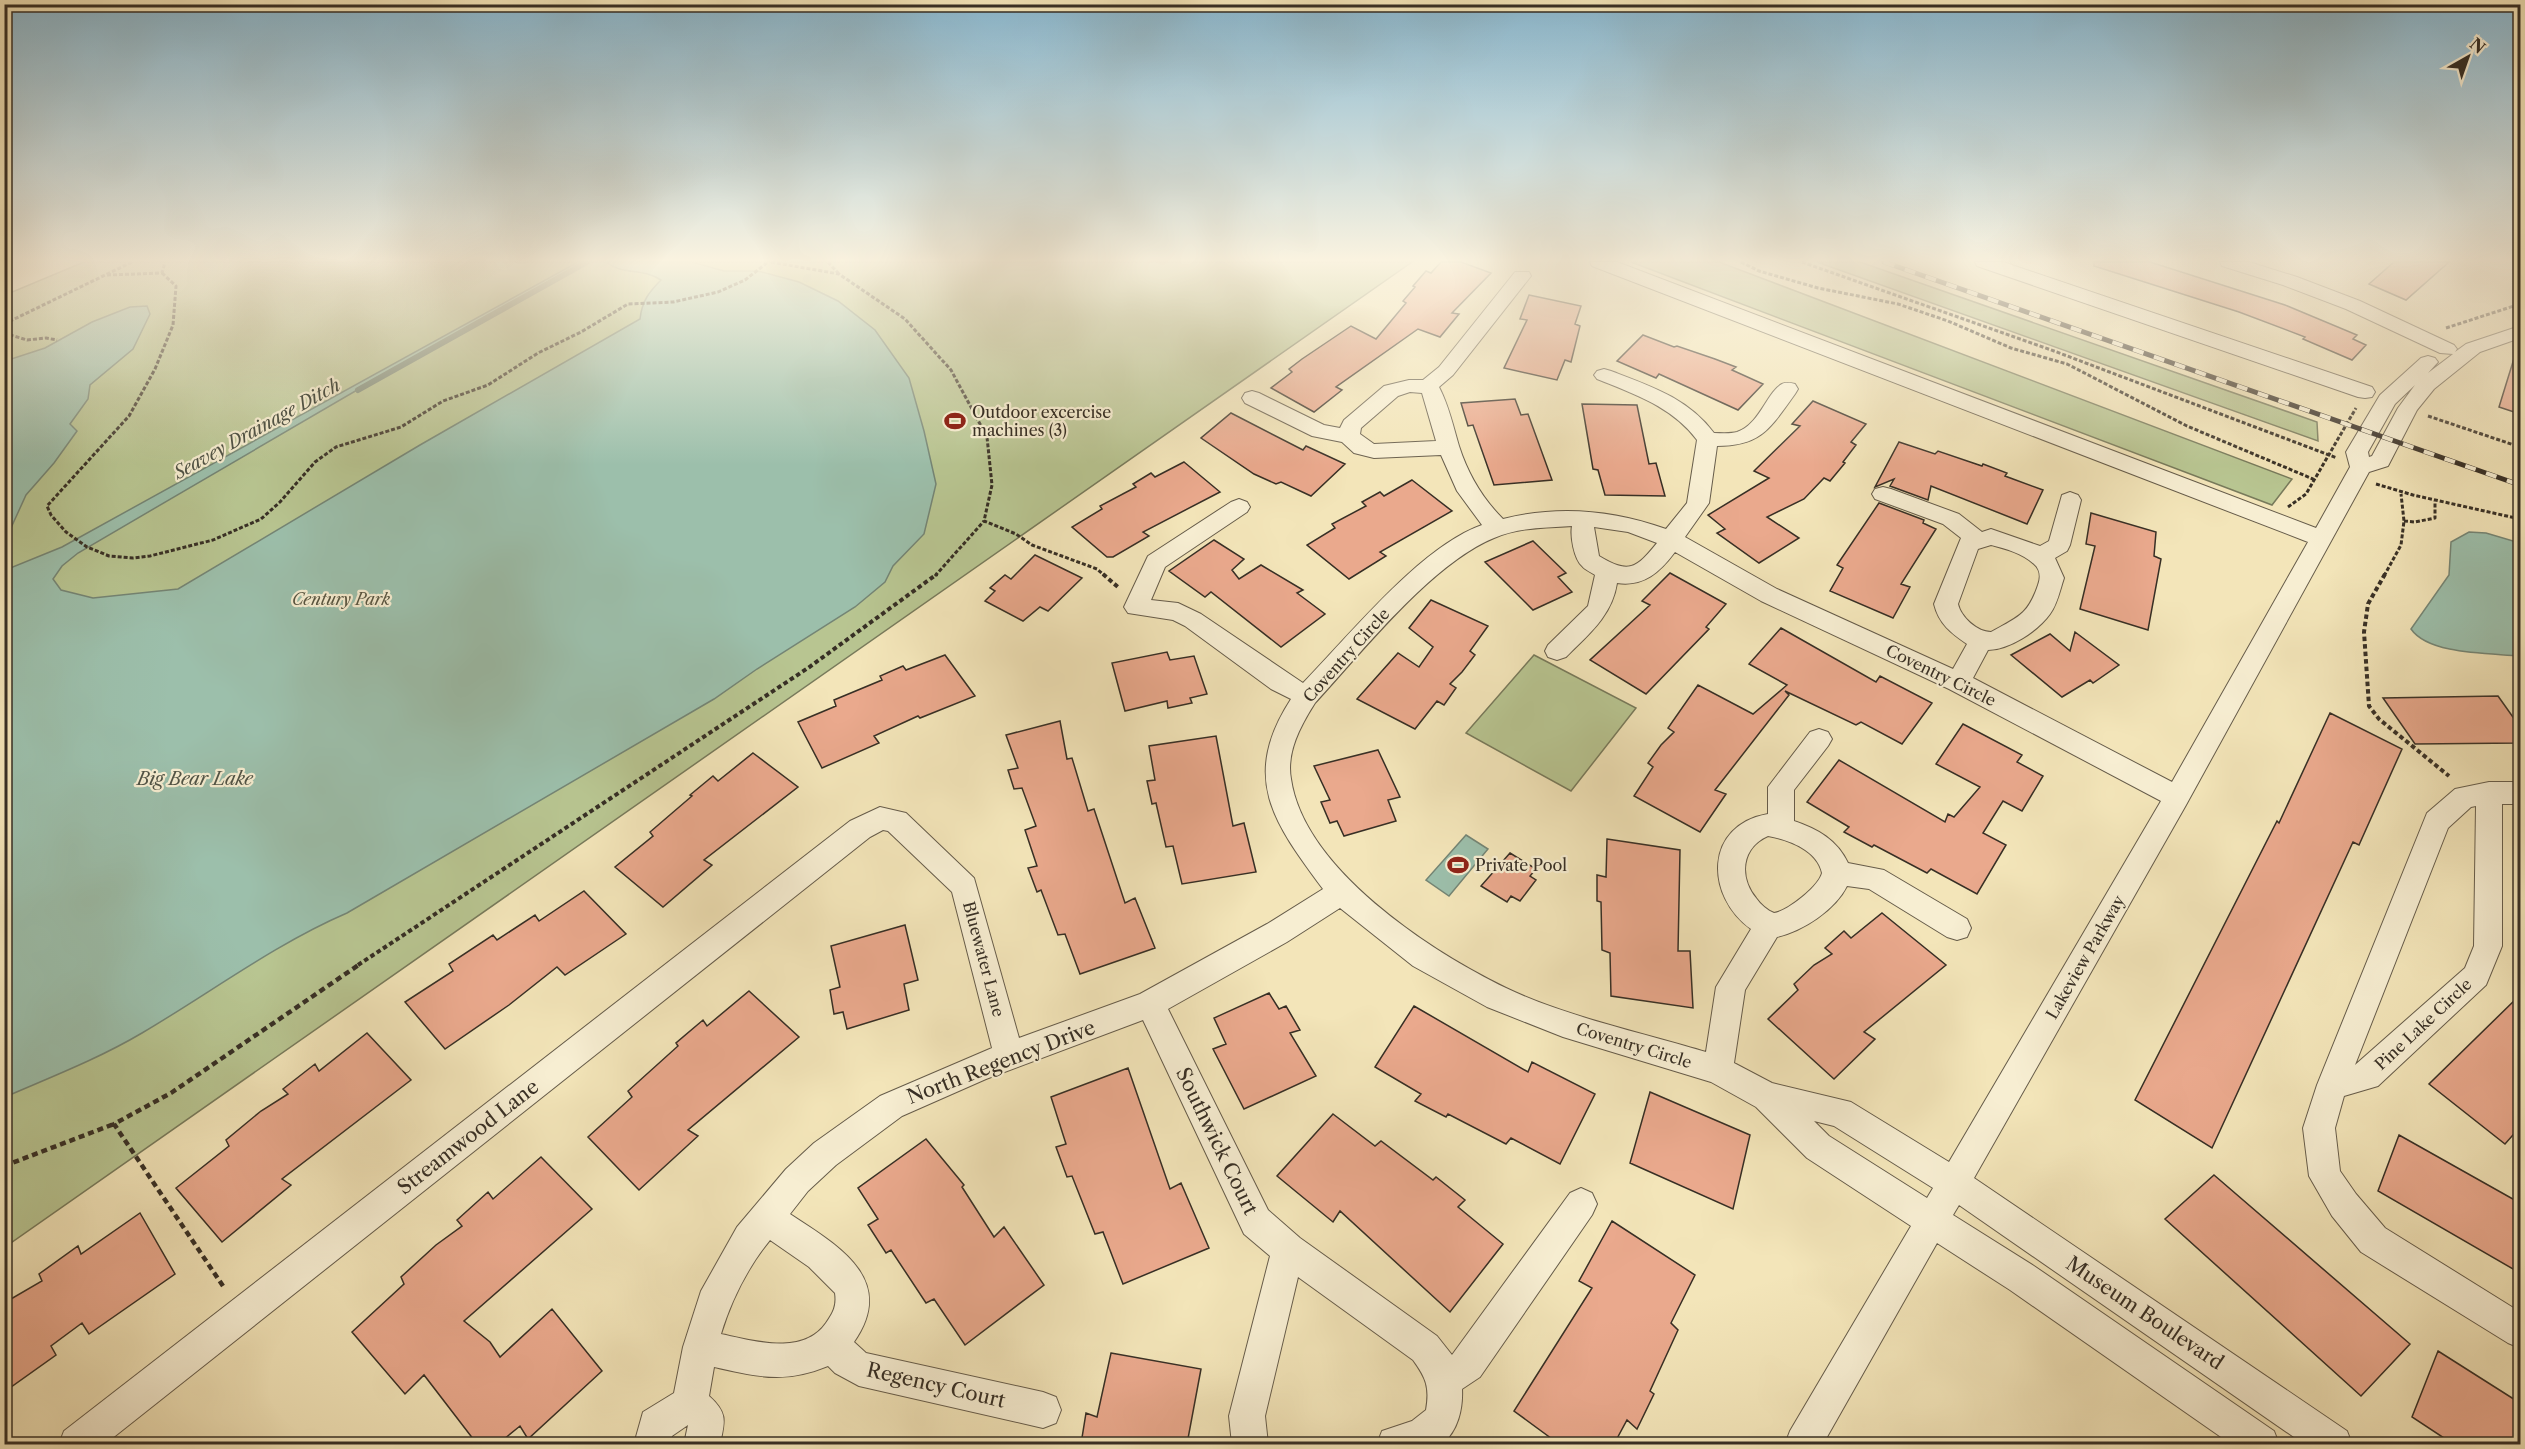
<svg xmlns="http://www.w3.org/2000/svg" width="2525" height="1449" viewBox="0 0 2525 1449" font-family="'Libre Caslon Text',serif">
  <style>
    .green { fill: #b8c591; stroke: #787a5b; stroke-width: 1.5 }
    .water { fill: #9cbfab; stroke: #748575; stroke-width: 1.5 }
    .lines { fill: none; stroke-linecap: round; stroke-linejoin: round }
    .stream { stroke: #748575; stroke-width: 6 }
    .building { fill: #eaa98d; stroke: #372f25; stroke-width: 1.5 }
    .minor-casing { stroke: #665c4a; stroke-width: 2 }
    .path-far2 { stroke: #372f25; stroke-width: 3; stroke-dasharray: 4 2; stroke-linecap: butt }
    .path-far1 { stroke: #372f25; stroke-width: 4; stroke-dasharray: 4.5 3; stroke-linecap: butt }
    .path { stroke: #372f25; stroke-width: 4.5; stroke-dasharray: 6 4; stroke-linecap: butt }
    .minor { fill: #f7eed2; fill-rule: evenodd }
    .rail-casing { stroke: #372f25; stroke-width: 5 }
    .rail { stroke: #f7eed2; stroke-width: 4; stroke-dasharray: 11; stroke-linecap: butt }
    .labels { text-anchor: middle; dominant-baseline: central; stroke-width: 4.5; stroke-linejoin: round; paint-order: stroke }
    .poi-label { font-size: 16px; fill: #372f25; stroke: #f7eed2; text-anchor: start }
    .park-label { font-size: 16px; font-style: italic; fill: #575440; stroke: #f7eed2 }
    .street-label { font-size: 16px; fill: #372f25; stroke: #f7eed2 }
    .water-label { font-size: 18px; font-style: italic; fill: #505346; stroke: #f7eed2 }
    .near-street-label { font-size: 20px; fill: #372f25; stroke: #f7eed2 }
  </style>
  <rect width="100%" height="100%" fill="#f3e5b9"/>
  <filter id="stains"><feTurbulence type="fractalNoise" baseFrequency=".00333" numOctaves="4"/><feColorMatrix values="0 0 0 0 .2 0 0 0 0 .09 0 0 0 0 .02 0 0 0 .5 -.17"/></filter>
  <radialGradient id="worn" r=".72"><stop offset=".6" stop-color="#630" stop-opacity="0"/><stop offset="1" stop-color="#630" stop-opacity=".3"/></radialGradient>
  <path class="green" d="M84,262H1412L5,1247V295Z
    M1631,262H1719L2292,479L2272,505Z
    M1817,262H1860L2317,422L2318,441Z
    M1534,655L1636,708L1571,791L1466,733Z"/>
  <path class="water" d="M578,262H586L400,365L78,553L62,566L53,579L61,590L93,598L178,589L420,445L640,319C642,301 649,292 661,280C641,267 624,276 606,262H692L724,271H758L799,282L838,301L875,330L909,378L924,431L936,484L924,534L893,566L885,582L855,607L757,669L714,699L347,913C275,944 210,993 142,1033C98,1059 51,1077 5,1097V568L8,569L62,547Z
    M147,306L150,314L133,349L90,385L88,399L70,424L77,431L54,463L26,495L5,541V361L45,348L92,322L130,307Z
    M2469,532L2486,533L2520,543V656C2490,653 2429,655 2411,629L2449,575L2451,542Z
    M1466,835L1488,849L1449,896L1426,880Z"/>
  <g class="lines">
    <path class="stream" d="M358,390L587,262"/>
  </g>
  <path class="building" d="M1441,262H1461L1491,273L1452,313L1459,314L1440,337L1418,329L1336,387L1342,390L1314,412L1271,388L1292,372L1289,369L1302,359L1351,326L1376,339L1406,303L1403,301L1415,287L1413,286L1426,271L1431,273Z
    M2094,262H2150L2285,305L2357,335L2353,339L2366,345L2352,360L2303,339L2305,337L2239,312L2094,266Z
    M2394,262H2449L2406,300L2369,284Z
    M1529,295L1581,306L1575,324L1580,326L1571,362L1565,360L1557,380L1504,368L1527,320L1520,319Z
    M1643,335L1674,347L1677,346L1715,359L1736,367L1732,370L1763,384L1738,410L1659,374L1656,378L1617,361Z
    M2516,352L2520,353V414L2499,407Z
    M1515,399L1521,415L1528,414L1552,480L1494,485L1473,425L1468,426L1461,403Z
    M1813,401L1866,424L1851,442L1856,445L1843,462L1845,463L1830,481L1824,478L1804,499L1767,517L1799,538L1759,563L1717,533L1725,529L1708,515L1769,478L1754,471L1800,426L1792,424Z
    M1582,404L1637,405L1649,464L1656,463L1665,496L1605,495L1598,470L1593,469Z
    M1231,413L1303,450L1306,446L1345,464L1311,496L1281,482L1276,484L1254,474L1201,438Z
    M1899,442L1935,454L1938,451L1982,466L1983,464L2007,473L2005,476L2043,490L2027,524L1931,486L1928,500L1890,486L1894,479L1875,487Z
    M1184,462L1220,492L1143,532L1149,536L1113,557H1107L1072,527L1102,509L1100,506L1136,487L1133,484L1151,473L1155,477Z
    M1412,480L1452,511L1380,552L1386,556L1349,579L1307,545L1335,528L1332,524L1366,506L1362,502L1380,492L1384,496Z
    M1879,503L1924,520L1923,523L1936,529L1901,584L1910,587L1893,618L1830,591L1843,568L1837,565Z
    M2091,513L2156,532L2154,556L2161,559L2148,630L2080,609L2095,546L2086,544Z
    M1214,540L1244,559L1232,570L1239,579L1261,565L1303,590L1297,593L1325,614L1281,647L1211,592L1205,597L1169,571Z
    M1533,541L1566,573L1558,577L1572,592L1533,610L1485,562Z
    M1035,555L1082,578L1048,611L1040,607L1023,621L985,601L995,591L990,588L1005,575L1011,579Z
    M1670,573L1726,604L1706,627L1709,629L1646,694L1590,660L1650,605L1642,601Z
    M1431,600L1488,626L1470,651L1475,655L1462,672L1450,684L1456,688L1444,705L1437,701L1415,729L1357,699L1398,653L1419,667L1433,647L1409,628Z
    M1781,628L1876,682L1880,676L1932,703L1902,744L1861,722L1856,725L1785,691L1789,695L1715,790L1726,794L1700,832L1634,796L1653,767L1648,763L1661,745L1674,732L1668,728L1698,685L1753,714L1787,685L1749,664Z
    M2075,632L2119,665L2093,683L2090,680L2062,697L2011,655L2050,634L2070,651Z
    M1167,652L1170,660L1194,656L1207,694L1190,698L1192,703L1168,708L1167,701L1125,711L1112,663Z
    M945,655L975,696L920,718L918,716L874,736L879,743L822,768L798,722L836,706L834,700L882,680L880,676L903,666L906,670Z
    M2498,696L2520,727V743L2415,744L2383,698Z
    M2330,713L2402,749L2359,845L2353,842L2212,1148L2135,1100L2277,821L2279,823Z
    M1060,721L1067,759L1072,758L1088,811L1094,809L1125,903L1135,898L1155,948L1080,974L1065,934L1058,935L1041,890L1037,892L1028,868L1037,866L1025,830L1036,826L1022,788L1014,789L1008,770L1018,768L1006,735Z
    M1963,724L2022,755L2017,762L2043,776L2022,811L2003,801L1983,833L2006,845L1977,894L1931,869L1927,873L1874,845L1872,847L1844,832L1849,827L1807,802L1839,760L1945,822L1948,814L1954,817L1980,787L1936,764Z
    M1216,736L1233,826L1244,823L1256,872L1182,884L1173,846L1166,847L1156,803L1152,804L1147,781L1155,780L1149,746Z
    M1378,750L1400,797L1388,800L1396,821L1344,836L1337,821L1330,823L1321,802L1330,800L1314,766Z
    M753,753L798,787L704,860L712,865L663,907L615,867L653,836L650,832L692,796L690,795L713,776L718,781Z
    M1607,839L1680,850L1678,951H1690L1693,1008L1611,996L1610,953L1602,950L1601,902L1597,901V875L1606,877Z
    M1510,853L1536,869L1530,876L1536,880L1520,901L1511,896L1507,902L1481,886Z
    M584,891L626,934L565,975L557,967L509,1005L445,1049L405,1002L453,971L449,964L493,935L497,940L535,915L539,921Z
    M1882,913L1946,965L1864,1032L1875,1039L1834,1079L1768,1019L1798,990L1794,984L1814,965L1832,954L1825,948L1844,931L1851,938Z
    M905,925L918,980L904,984L909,1010L847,1029L843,1012L834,1014L830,990L840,987L831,946Z
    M749,991L799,1037L688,1130L698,1136L639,1190L588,1137L632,1097L628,1091L678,1046L676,1043L703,1020L707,1026Z
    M1269,993L1279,1009L1286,1006L1300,1030L1290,1033L1316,1076L1244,1109L1213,1049L1226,1044L1214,1018Z
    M2520,995V1127L2505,1144L2429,1084Z
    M1414,1006L1528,1072L1532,1062L1595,1094L1560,1164L1511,1138L1506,1144L1448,1114L1446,1117L1415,1101L1421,1094L1375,1067Z
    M367,1033L411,1080L282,1179L291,1185L222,1242L176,1188L229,1146L226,1140L261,1111L288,1094L283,1089L315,1064L319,1071Z
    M1128,1068L1170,1189L1181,1183L1209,1248L1123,1284L1103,1232L1095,1234L1072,1176L1067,1177L1056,1147L1066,1144L1051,1097Z
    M1650,1092L1750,1135L1733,1209L1630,1163Z
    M1333,1114L1375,1146L1381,1141L1433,1180L1436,1177L1465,1200L1458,1207L1503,1244L1450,1312L1340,1211L1333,1222L1277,1176Z
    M2399,1135L2520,1203V1273L2378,1191Z
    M926,1139L964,1185L962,1187L994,1237L1004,1227L1044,1285L965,1345L934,1299L926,1303L891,1250L886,1253L868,1225L878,1219L858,1188Z
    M541,1157L592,1209L464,1321L490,1342L500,1357L552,1309L602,1371L528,1439L520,1426L498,1444H477L424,1375L405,1394L352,1332L404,1284L401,1277L436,1245L462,1226L457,1220L488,1192L493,1199Z
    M2214,1175L2410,1344L2361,1396L2165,1219Z
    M140,1213L175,1274L89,1334L82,1323L51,1346L56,1355L4,1392V1303L42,1281L39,1274L78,1246L81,1254Z
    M1612,1221L1695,1275L1671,1323L1678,1330L1650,1391L1654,1394L1637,1429L1627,1420L1614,1444H1559L1514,1411L1592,1288L1579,1281Z
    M2438,1351L2520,1403V1444H2453L2412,1417Z
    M1111,1353L1201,1369L1187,1444H1081L1086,1413L1097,1417Z"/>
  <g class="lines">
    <defs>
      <path id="minor" d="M1590,262H1617L2316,528L2350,467L2346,452L2380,395L2421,358L2428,356L2435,358L2438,362L2428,373L2453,354L2440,353L2346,309L2283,285L2222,266L2220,262H2249L2297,277L2360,301L2454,345L2457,349L2455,352L2466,344L2520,326V338L2480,352L2434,389L2417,410L2388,466L2369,472L2186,805L1974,1178L2347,1431L2352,1444H2304L1959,1205L1953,1215L2034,1266L2274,1431L2279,1444H2231L2010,1290L1937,1243L1823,1444H1785L1790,1431L1911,1226L1807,1158L1756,1107L1711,1082L1563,1037L1487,1007L1413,966L1340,908L1287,942L1168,1009L1268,1210L1300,1238L1437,1336L1452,1355L1570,1193L1581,1188L1592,1193L1597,1204L1592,1215L1480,1377L1462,1389C1463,1409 1458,1431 1442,1444H1377L1382,1431L1412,1421L1426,1410C1430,1387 1426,1378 1413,1360L1298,1277L1265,1416L1268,1444H1232L1229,1416L1270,1256L1244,1234L1143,1020L986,1079L902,1116L836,1165L808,1191L790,1214C837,1245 898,1279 854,1342L866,1353L1043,1392L1056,1397L1061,1410L1056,1423L1043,1428L859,1386L835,1373L828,1366C784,1384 759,1377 714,1367L709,1396C728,1413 725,1421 720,1444H684L688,1425L672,1436L670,1444H634L643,1412L674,1393L683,1347L701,1291L737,1227L786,1169L814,1143L880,1096L992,1048L952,892L888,831L883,830L870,837L105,1444H59L64,1431L850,821L880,807L906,813L974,878L1019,1038L1140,994L1267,924L1323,889C1274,823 1240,778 1291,699L1271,689L1185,626L1173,620L1128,613L1124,607L1148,556L1231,502L1239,499L1247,502L1250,507L1247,512L1165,567L1151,600L1178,603L1201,614L1303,683C1350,635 1420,547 1482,525L1457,491L1441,455L1374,458L1354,453L1342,442L1312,436L1245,403L1242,398L1245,393L1252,391L1259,393L1324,425L1340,428L1344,420L1384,386L1409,380H1423L1439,367L1515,272H1529L1531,276L1453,375L1439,387C1449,406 1453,426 1459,446C1468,474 1482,498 1503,519C1558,505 1613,510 1666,529L1687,503L1697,440C1673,407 1634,394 1597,379L1594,375L1597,371L1604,369L1611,371C1650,386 1688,398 1714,433C1721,433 1730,434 1737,432C1760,424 1767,392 1782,384C1786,382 1791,383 1795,384L1798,389L1795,394C1771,427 1762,446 1717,446L1709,503L1685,537L1777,589L1953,669L1967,644C1951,633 1939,624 1934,604L1961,538L1943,524L1875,499L1872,494L1875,489L1883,487L1891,489L1959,514L1982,532L1991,529L2040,546L2049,541L2062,495L2070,492L2078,495L2081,500L2070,545L2067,551L2055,558L2064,578C2060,590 2057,605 2050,614C2038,631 2009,650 1988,650L1973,678L2172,782L2308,542L1592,266ZM2415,385L2398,408L2372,456L2369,457L2368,452L2395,404ZM1410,392L1422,393L1436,441L1374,444L1360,434L1361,428L1398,396ZM1572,526C1570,536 1574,559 1582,566C1585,570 1591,572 1595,575L1588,606L1548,645L1545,651L1548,657L1557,660L1566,657C1588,635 1612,616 1617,583C1644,587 1660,572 1675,552L1761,601L1949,689L2161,801L1949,1162L1851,1102L1772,1083L1734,1063L1745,990L1777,937C1803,931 1835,910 1847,886L1869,889L1947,937L1957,940L1967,937L1971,928L1967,919L1884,870L1848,863C1837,840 1818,829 1794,821V790L1828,746L1832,739L1828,732L1819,729L1810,732L1768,787V814C1704,825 1705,896 1751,929L1716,987L1706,1052C1643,1033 1564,1016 1506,988C1430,951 1304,869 1291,779C1286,752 1301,725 1315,703C1362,652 1431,564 1494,538C1519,527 1545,528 1572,526ZM1594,527L1628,532L1657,543C1636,569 1629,574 1599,556ZM1991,545C2006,549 2022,553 2034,564C2040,569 2041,577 2038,585C2028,615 2018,617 1991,632C1977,632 1961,617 1958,604L1978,549ZM1768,836C1789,840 1817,850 1822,873C1819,886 1788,911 1774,913C1767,910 1761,905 1756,898C1739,877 1741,848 1768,836ZM1814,1121L1834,1126L1933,1188L1927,1198L1829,1136ZM770,1240L809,1267L835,1293C837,1306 833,1313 826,1323C803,1356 754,1341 721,1334C731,1301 748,1267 770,1240Z
        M1975,262H2003L2372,387L2375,392L2372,397L2365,398L2358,397L1977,266Z
        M2489,782H2520V804H2502V946L2486,985L2378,1086L2344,1096L2335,1128L2340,1171L2356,1194L2385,1228L2520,1312V1348L2508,1343L2361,1252L2332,1216L2309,1176L2303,1128L2317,1085L2427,813L2455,789ZM2476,806L2474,946L2465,968L2355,1065L2448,828L2471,807Z"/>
    </defs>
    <use href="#minor" class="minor-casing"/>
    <path class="path-far2" d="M771,262L839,274L905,319L951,370L987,437L992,485L984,521L1016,534L1032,545L1097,569L1105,576
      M828,262L839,274
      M1741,262L1759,271L1818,288L1898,304L1948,321L2011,348L2067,364L2187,426L2313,479
      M1802,262L2054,351L2337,458
      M162,273L176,286L173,325L155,369L129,416L47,506L51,515L66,532L87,547L109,556L133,558L150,556L213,540L261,519L280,502L315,462L336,447L401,427L443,401L488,385L538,353L581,332L628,304L673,302L718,292L745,280L768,262
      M107,275L162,273L165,262
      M4,324L132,262
      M2446,328L2520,304
      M4,333L27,340L46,338L57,340
      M2428,416L2520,447
      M2376,484L2413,495L2520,519
      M2288,507L2306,494L2356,408
      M2404,521L2415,522L2435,518V501
      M935,576L984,521
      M2384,576L2401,545L2404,521L2401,494"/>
    <path class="path-far1" d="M1103,574L1119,588
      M2385,574L2368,604L2364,632L2369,706L2379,719L2449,776
      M358,965L808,668L937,574"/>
    <path class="path" d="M4,1166L114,1124
      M223,1286L114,1124L171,1093L360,964"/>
    <use href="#minor" class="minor"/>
    <defs>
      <path id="rail" d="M1884,262L2520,485"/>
    </defs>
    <use href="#rail" class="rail-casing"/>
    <use href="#rail" class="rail"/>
  </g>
  <linearGradient id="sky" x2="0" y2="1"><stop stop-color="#89b8d0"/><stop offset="0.56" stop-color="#faf3e0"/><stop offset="1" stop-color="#faf3e0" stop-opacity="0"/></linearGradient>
  <rect width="2525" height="465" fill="url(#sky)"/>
  <defs>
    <symbol id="stadium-bare" viewBox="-9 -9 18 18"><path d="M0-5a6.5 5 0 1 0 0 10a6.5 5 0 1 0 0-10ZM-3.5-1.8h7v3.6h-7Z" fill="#8f2418" stroke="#f7eed2" stroke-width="2.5" paint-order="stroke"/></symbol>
  </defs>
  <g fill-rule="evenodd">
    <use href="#stadium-bare" x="940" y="406" width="30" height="30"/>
    <use href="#stadium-bare" x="1443" y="850" width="30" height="30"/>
  </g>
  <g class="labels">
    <g class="poi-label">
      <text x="972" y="412">Outdoor excercise<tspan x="972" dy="18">machines (3)</tspan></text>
      <text x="1475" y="865">Private Pool</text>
    </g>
    <g class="park-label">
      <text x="341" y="599">Century Park</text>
    </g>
    <g class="street-label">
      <text transform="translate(1346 655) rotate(-48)">Coventry Circle</text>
      <text transform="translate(1941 675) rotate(26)">Coventry Circle</text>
      <text transform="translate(2085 957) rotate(-60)">Lakeview Parkway</text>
      <text transform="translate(984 959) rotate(75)">Bluewater Lane</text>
      <text transform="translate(2423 1024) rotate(-43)">Pine Lake Circle</text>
      <text transform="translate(1634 1045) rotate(17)">Coventry Circle</text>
    </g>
    <g class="water-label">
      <text transform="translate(257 429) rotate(-29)">Seavey Drainage Ditch</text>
      <text x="195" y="779">Big Bear Lake</text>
    </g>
    <g class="near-street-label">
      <text transform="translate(1001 1062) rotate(-21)">North Regency Drive</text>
      <text transform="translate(468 1137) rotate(-38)">Streamwood Lane</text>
      <text transform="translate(1217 1141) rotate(64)">Southwick Court</text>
      <text transform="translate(2145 1313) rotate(34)">Museum Boulevard</text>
      <text transform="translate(936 1385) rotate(13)">Regency Court</text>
    </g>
  </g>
  <rect width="2525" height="1449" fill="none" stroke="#f3e5b9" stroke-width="24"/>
  <rect x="6" y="6" width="2513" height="1437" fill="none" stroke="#372f25" stroke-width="3"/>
  <rect x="12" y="12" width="2501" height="1425" fill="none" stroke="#372f25" stroke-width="1.5"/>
  <g transform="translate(2468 57) rotate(40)" stroke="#f7eed2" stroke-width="4.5" paint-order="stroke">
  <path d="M0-4.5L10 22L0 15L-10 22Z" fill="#372f25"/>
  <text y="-9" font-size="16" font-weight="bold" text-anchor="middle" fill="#372f25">N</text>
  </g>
  <rect width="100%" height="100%" filter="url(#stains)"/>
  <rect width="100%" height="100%" fill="url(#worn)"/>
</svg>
